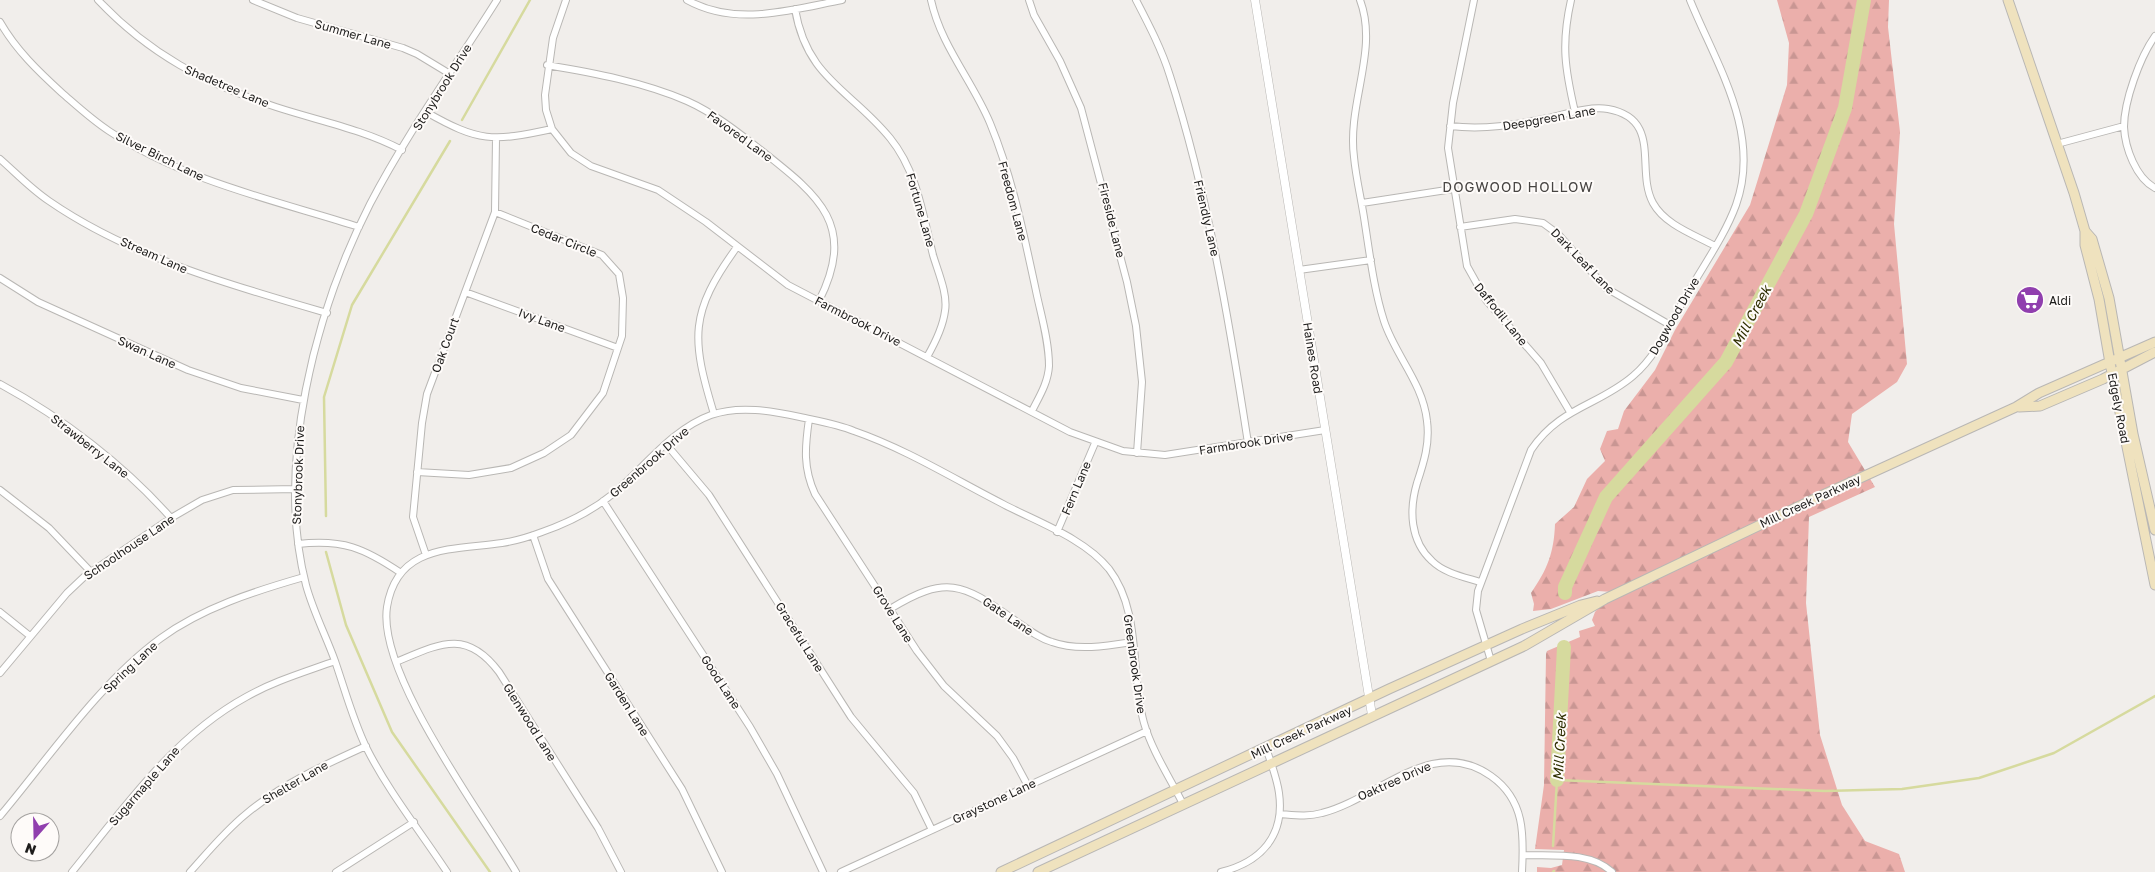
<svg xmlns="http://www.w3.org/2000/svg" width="2155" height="872" viewBox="0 0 2155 872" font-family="'Golos Text',sans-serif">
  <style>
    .forest { fill: url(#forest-firs) }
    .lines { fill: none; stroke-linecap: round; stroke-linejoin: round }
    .stream { stroke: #d6da9e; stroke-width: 2.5 }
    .river { stroke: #d6da9e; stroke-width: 14 }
    .minor-casing { stroke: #b9b7b4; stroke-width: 8 }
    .tertiary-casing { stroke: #b9b7b4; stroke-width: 9 }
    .secondary-casing { stroke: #b9b7b4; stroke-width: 11 }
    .minor { stroke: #fff; stroke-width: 6 }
    .tertiary { stroke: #fff; stroke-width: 8 }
    .secondary { stroke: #efe2be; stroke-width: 9 }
    .labels { text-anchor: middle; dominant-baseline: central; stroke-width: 4; stroke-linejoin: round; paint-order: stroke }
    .street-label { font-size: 12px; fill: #1d1c1b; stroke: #fefbf9 }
    .poi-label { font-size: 12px; fill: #1d1c1b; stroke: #fefbf9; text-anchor: start }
    .neighbourhood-label { font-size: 14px; letter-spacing: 1px; fill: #484543; stroke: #fefbf9 }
    .water-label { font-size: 14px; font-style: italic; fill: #2e2f00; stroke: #fefbf9 }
  </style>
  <defs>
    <pattern id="forest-firs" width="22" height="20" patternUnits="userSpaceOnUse" patternTransform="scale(1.25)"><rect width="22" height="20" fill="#ebafab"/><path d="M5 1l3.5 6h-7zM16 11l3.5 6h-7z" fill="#c99693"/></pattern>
  </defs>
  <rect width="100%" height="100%" fill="#f1eeeb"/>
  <path class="forest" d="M1777,0H1889L1888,27L1900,132L1894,224L1907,364L1897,382L1852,414L1848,442L1875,487L1809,517L1806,603L1820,735L1842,805L1865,841L1899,854L1905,872H1537V867L1551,868L1562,865L1564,850L1535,849L1544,785L1546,654L1547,651L1580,637L1579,631L1595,626L1592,620L1595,612L1612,592L1598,591L1551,609L1533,611L1534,604L1531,593C1547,570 1554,553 1555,524L1574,507L1587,479L1605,461L1600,449L1607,431L1618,429L1624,411L1655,370L1675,330L1750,205L1787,85L1789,43Z"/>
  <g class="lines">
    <path class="stream" d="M462,120L530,0
      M326,516L324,397L352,305L450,141
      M326,552L346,625L392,732L490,872
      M1553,846L1557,780L1825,791L1902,789L1979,778L2054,753L2155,696
      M1553,872L1554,871"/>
    <path class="river" d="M1565,593V587L1606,497L1726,362L1806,214L1845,108L1864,0
      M1557,780L1564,647"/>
    <defs>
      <path id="minor" d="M98,0C149,54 206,84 276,107C319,121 362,129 402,150
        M253,0L297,18L403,48L417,54L450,74
        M566,0L553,38L545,95L546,110L552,129L571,153L591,166L658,190L706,222L788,285L1070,432L1123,451L1165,455L1325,430
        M687,0C736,27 790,10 842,0
        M931,0C941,46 972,80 990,123C1012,176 1024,235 1036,291C1041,315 1049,341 1049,366C1048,383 1039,397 1032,411
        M1029,0L1034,15L1060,61L1081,108L1127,282L1136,326L1142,382L1137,453
        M1136,0C1149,25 1162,50 1170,76C1208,195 1229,320 1248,443
        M1360,0C1379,50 1347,103 1354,157C1356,179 1362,202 1365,224C1370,256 1374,290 1384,321C1395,355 1423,383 1427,421C1430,443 1424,462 1417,483C1409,510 1410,541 1432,561C1444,573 1464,577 1480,582
        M1474,0L1453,103L1448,148L1467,266L1486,300L1541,363L1570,412
        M1571,0C1561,44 1565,69 1575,112
        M795,9C807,79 850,89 890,138C917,171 923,215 933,255C938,272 948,294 945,311C943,327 935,343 927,357
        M0,22C16,50 38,71 62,93C77,106 92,120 109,131C184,181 274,200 359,227
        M2155,36C2140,57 2124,101 2124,127C2125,148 2136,178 2155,188
        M547,65C594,73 643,82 687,101C714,113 739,133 762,151C819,196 857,225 819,301
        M426,112C479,142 492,142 552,129
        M1450,126C1484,130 1515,125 1548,118C1566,114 1589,106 1608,109C1663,119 1635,170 1653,203C1665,225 1695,235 1715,246
        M2057,144L2124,126
        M0,159C16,173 31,189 49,201C130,257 233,286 327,313
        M1362,203L1453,189
        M1460,227L1515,219L1543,223L1558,234L1606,288L1670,325
        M1299,270L1371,260
        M0,278L38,302L188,370L241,388L303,400
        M465,292L618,348
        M0,384C63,418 124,465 171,518
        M714,414C691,338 689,313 737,247
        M809,419C805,447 803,468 815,494L917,651L944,686L997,736L1013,758L1028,786
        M666,444L709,495L851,717L914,793L932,830
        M417,472L469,475L511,468L544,453L571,435L603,393L622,336L623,298L619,274L602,255L495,212
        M0,490L49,528L91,572
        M603,501L750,727L777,774L823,872
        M1057,532L1095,443
        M533,535L548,579L682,789L722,872
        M298,544C343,539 364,548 401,573
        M426,555L413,517L422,423L427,394L495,212L496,138
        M890,609C946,575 962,583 1013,619C1026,628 1038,638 1052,642C1077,651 1107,646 1132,642
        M0,612L30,636
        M1491,661L1476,610L1478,591L1531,450C1560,407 1598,406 1633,376C1659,354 1672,319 1689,291C1705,263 1725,235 1736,205C1762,133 1716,64 1690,0
        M396,662C439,644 466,628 499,672L598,828L621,872
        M0,673L67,593L85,576L171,518L202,500L233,490L296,489
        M1280,814C1294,815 1308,817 1322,813C1378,799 1432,734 1491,776C1525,800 1524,835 1522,872
        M0,816C48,759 100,682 161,638C202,608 255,591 304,577
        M1523,855C1551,856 1590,851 1612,872
        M72,872C124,808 173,737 246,697C274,681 305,672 335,661
        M190,872C208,852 225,831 246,814C282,784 324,765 366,746
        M336,872L414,822
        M447,872C420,831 388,791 366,747C353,720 345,690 335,661C326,636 313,611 306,585C275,465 315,312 370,204C407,133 455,67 497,0
        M516,872C481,812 377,674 387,607C397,544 453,550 502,543C515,541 529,537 542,532C568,523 592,511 614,493C645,467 672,429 711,415C739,405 772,411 800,417C818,421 837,424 854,431C906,449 954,479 1003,504C1037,522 1084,538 1109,569C1142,612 1130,674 1144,723C1152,751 1170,778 1183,804
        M841,872L1147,731
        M1221,872C1261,862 1285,836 1279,793C1277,778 1271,763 1266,748"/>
      <path id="tertiary" d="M1255,0L1372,715"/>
      <path id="secondary" d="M2008,0L2074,193L2085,231V245L2099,299L2110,363L2155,585
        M2085,231L2092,239L2109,298L2133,434L2155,530
        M2019,407L2040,406L2103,379L2155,352
        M1001,872L1389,689L1522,629L1581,605L1597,601
        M1038,872L1524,646L1605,599L1825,494L2016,407L2039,393L2155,342"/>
    </defs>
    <use href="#minor" class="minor-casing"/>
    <use href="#tertiary" class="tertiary-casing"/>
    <use href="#secondary" class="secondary-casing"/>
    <use href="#minor" class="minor"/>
    <use href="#tertiary" class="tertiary"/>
    <use href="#secondary" class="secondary"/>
  </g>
  <defs>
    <symbol id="supermarket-disc" viewBox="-11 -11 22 22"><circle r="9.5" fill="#903fae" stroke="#fefbf9"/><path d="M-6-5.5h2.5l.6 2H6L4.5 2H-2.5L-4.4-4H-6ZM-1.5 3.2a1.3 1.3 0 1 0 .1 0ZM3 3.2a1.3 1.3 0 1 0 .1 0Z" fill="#fff"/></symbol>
  </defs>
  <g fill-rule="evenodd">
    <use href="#supermarket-disc" x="2014" y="284" width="32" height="32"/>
  </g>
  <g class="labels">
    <g class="street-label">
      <text transform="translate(353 34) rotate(16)">Summer Lane</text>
      <text transform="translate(227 86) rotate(23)">Shadetree Lane</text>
      <text transform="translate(442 87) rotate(-58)">Stonybrook Drive</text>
      <text transform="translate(1549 118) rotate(-10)">Deepgreen Lane</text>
      <text transform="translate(740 136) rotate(36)">Favored Lane</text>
      <text transform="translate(160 156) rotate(26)">Silver Birch Lane</text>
      <text transform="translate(1013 201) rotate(75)">Freedom Lane</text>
      <text transform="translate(921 210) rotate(74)">Fortune Lane</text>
      <text transform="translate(1207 218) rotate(77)">Friendly Lane</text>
      <text transform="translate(1112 220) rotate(76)">Fireside Lane</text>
      <text transform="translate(564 240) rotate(22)">Cedar Circle</text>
      <text transform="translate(154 255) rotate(24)">Stream Lane</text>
      <text transform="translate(1583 261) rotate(46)">Dark Leaf Lane</text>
      <text transform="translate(1501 314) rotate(51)">Daffodil Lane</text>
      <text transform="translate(1674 316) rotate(-60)">Dogwood Drive</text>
      <text transform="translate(542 320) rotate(20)">Ivy Lane</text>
      <text transform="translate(858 321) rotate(27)">Farmbrook Drive</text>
      <text transform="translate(445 345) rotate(-70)">Oak Court</text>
      <text transform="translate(147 352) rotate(24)">Swan Lane</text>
      <text transform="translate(1313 358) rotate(81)">Haines Road</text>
      <text transform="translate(2119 408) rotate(79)">Edgely Road</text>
      <text transform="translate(1246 443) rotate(-9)">Farmbrook Drive</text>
      <text transform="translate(90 446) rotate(38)">Strawberry Lane</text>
      <text transform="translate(649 462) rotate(-41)">Greenbrook Drive</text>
      <text transform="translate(298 475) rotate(-88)">Stonybrook Drive</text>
      <text transform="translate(1076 488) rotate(-67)">Fern Lane</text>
      <text transform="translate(1810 501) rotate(-25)">Mill Creek Parkway</text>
      <text transform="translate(129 547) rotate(-34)">Schoolhouse Lane</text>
      <text transform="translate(893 614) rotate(58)">Grove Lane</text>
      <text transform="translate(1008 616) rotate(34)">Gate Lane</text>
      <text transform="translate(800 637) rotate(58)">Graceful Lane</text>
      <text transform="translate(1135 664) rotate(82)">Greenbrook Drive</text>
      <text transform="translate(130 667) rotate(-43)">Spring Lane</text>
      <text transform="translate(721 682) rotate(57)">Good Lane</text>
      <text transform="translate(627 704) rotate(58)">Garden Lane</text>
      <text transform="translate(530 722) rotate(58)">Glenwood Lane</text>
      <text transform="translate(1301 732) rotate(-25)">Mill Creek Parkway</text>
      <text transform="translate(1394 781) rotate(-24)">Oaktree Drive</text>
      <text transform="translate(295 782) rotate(-30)">Shelter Lane</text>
      <text transform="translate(144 786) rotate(-49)">Sugarmaple Lane</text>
      <text transform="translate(994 801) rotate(-25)">Graystone Lane</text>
    </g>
    <g class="poi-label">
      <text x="2049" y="300">Aldi</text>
    </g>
    <g class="neighbourhood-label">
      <text x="1518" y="186">DOGWOOD HOLLOW</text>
    </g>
    <g class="water-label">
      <text transform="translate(1751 316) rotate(-62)">Mill Creek</text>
      <text transform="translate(1559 747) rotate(-87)">Mill Creek</text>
    </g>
  </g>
  <g transform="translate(35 837) rotate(200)"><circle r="24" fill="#fefbf9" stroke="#a4a2a0"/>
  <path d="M0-4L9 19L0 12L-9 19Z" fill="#903fae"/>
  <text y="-8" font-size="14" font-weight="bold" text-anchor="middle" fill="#1d1c1b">N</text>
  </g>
</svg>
